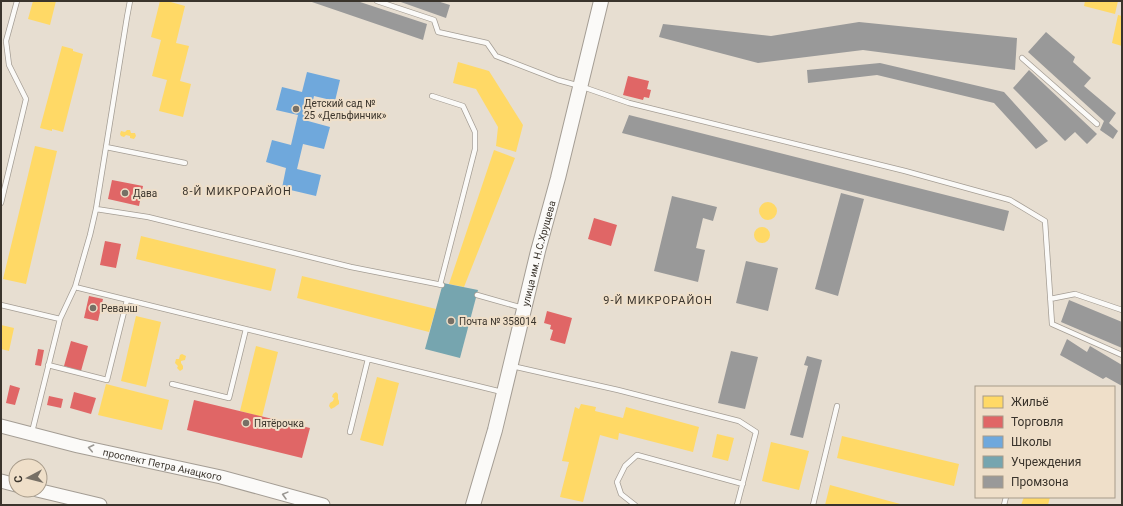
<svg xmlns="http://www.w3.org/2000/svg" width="1123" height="506" viewBox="0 0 1123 506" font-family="Roboto,sans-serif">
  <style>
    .homes { fill: #ffd966 }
    .shops { fill: #e06666 }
    .schools { fill: #6fa8dc }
    .public { fill: #76a5af }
    .industry { fill: #999 }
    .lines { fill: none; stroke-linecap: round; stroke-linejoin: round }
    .lane-casing { stroke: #a49d94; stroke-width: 6 }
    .secondary-casing { stroke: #a49d94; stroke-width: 15 }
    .primary-casing { stroke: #a49d94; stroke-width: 16 }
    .lane { stroke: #fbfaf8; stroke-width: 4.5 }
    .secondary { stroke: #fbfaf8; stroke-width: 13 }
    .primary { stroke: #fbfaf8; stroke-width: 14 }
    .oneway { stroke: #9a9792 }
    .poi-dot { fill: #777066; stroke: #efdfc9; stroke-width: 1.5 }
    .labels { text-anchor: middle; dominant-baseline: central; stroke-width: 4; stroke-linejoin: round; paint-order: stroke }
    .poi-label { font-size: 10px; fill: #3a342c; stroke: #efdfc9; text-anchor: start }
    .street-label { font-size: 10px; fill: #3a342c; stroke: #efdfc9 }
    .neighbourhood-label { font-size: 11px; letter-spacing: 1px; fill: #3a342c; stroke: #efdfc9 }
  </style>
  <rect width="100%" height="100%" fill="#e7ded1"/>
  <path class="homes" d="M33,1H56L50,25L28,19Z
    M160,1H167L185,6L176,43L189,46L180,81L191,84L183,117L159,111L167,80L152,76L161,40L151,37Z
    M1085,1H1118L1115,14L1084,6Z
    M1118,15L1122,16V46L1112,43Z
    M62,46L73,49V51L83,54L63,132L52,129V131L40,128Z
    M458,62L489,71L523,125L516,152L496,146L498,127L476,89L453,83Z
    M127,130H130L131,133H135L136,136L134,139L130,138V136L126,135L124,137L121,136L120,134L121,131L125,132Z
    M35,146L57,151L26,284L3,279Z
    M494,150L515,158L464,287L449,284Z
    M759 211a9 9 0 1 1 18 0a9 9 0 1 1-18 0Z
    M754 235a8 8 0 1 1 16 0a8 8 0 1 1-16 0Z
    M141,236L276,269L271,291L136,259Z
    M302,276L436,309L429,332L297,298Z
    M136,316L161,322L146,387L121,381Z
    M1,325L14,328L9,351L1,349Z
    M256,346L278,352L262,417L240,411Z
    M182,354L186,356L185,360L181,361V363L183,366V369L180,371L177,368L178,366L175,363L176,359H179L180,355Z
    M377,377L399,383L383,446L360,440Z
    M106,384L169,400L162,430L98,415Z
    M336,392L338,394V399L339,401V404L336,406L335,407L331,409L329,406L330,403L333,401L334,398L332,397L333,394Z
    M581,404L596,407L595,411L623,418L626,407L699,427L693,452L619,433L618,440L600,435L583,502L560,497L569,462L562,461L575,407L579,409Z
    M717,434L734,438L728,461L712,457Z
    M842,436L959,464L954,486L837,458Z
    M771,442L809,451L799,490L762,481Z
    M830,485L904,505H825Z
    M1024,497H1050L1048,505H1021Z"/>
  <path class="shops" d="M628,76L649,81L647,89L651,90L649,98L644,97L643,100L623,95Z
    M112,180L143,186L139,206L108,199Z
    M594,218L617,225L611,246L588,239Z
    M105,241L121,244L116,268L100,265Z
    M89,296L103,299L98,321L84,318Z
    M547,311L572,318L565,344L550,340L553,330L550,329L551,325L544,323Z
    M71,341L88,346L81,371L64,366Z
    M38,349L44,350L41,366L35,365Z
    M10,385L20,388L15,405L6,403Z
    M74,392L96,398L91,414L70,408Z
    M49,396L63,399L61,408L47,405Z
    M194,400L310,428L302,458L187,430Z"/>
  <path class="schools" d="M307,72L340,80L335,101L314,96L308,121L330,127L324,149L303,144L297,169L321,175L316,196L282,188L286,168L266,162L272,140L291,145L298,115L276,110L282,87L302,92Z"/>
  <path class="public" d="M443,283L478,290L460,358L425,349Z"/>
  <path class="industry" d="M309,1H357L427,24L423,40Z
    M398,1H437L450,5L446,18Z
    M859,22L1017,38L1015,70L863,50L758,63L659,37L663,24L771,36Z
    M1046,32L1075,57L1073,62L1091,78L1084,86L1116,113L1109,123L1118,131L1113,139L1100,130L1104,121L1028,52Z
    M880,63L1004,92L1048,141L1036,149L994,103L877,75L808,83L807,70Z
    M1029,70L1097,134L1087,144L1075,132L1065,141L1013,88Z
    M629,115L1009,211L1004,231L622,133Z
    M841,193L864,199L838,296L815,289Z
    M672,196L717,207L713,221L703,218L696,248L705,250L698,282L654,271Z
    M746,261L778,268L768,311L736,303Z
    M1069,300L1122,322V348L1061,322Z
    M1067,339L1087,352L1090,346L1122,365V386L1106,377L1103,379L1060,355Z
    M731,351L758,357L745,409L718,403Z
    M807,356L822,360L803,438L790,435L808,366L804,365Z"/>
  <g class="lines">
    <defs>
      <path id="lane" d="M377,1L434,20L438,32L487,43L496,56L558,80L580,86L629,103L905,171L1010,200L1045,221L1052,324L1122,355
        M1022,58L1097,124
        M432,96L463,106L475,132V149L440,285
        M106,147L185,163
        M1,203L26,99L9,65L6,41L17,1
        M96,209L127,17L130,1
        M75,287L502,392
        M477,295L523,308
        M1050,299L1075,294L1122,310
        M1,305L60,319
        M48,365L107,380L127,300
        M512,366L618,390L739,421L756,432L737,505
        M172,384L229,398L246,329
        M32,432L60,319L75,287L90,235L96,209L148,217L351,267L442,285
        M350,432L368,359
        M635,505L621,494L617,482L625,466L637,455L743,484
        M813,505L837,406
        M1004,505L1006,497"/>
      <g id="secondary">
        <path id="s1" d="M1,426L78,446L221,477L323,505"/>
        <path d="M1,481L16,485"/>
        <path d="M37,490L100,505"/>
      </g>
      <g id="primary">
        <path id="s2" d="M473,505L495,430L538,251L558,178L601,1"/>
      </g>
    </defs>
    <use href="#lane" class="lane-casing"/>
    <use href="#secondary" class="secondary-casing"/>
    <use href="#primary" class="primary-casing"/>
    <use href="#lane" class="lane"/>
    <use href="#secondary" class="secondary"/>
    <use href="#primary" class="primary"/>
  </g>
  <defs><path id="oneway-chevron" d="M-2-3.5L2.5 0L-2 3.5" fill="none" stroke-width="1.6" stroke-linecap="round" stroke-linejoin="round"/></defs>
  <g class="oneway">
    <use href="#oneway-chevron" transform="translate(91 448) rotate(-168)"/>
    <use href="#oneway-chevron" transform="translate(285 495) rotate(-165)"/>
  </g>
  <g class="poi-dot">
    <circle cx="296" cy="109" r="4"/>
    <circle cx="125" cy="193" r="4"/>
    <circle cx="93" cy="308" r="4"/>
    <circle cx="451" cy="321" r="4"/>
    <circle cx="246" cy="423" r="4"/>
  </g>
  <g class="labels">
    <g class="poi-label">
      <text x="304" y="103">Детский сад №<tspan x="304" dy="12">25 «Дельфинчик»</tspan></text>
      <text x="133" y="193">Дава</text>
      <text x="101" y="308">Реванш</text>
      <text x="459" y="321">Почта № 358014</text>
      <text x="254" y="423">Пятёрочка</text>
    </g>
    <g class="street-label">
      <text stroke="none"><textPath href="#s2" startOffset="260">улица им. Н.С.Хрущева</textPath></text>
      <text stroke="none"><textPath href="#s1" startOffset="166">проспект Петра Анацкого</textPath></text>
    </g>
    <g class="neighbourhood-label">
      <text x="237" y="191">8-Й МИКРОРАЙОН</text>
      <text x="658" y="300">9-Й МИКРОРАЙОН</text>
    </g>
  </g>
  <rect width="1123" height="506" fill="none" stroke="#3a342c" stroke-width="4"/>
  <rect x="975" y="386" width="140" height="112" fill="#efdfc9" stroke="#a79b8a"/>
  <rect x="983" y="396" width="20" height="12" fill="#ffd966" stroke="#a79b8a"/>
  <text x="1011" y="406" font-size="12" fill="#3a342c">Жильё</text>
  <rect x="983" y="416" width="20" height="12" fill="#e06666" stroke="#a79b8a"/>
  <text x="1011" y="426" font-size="12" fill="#3a342c">Торговля</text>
  <rect x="983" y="436" width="20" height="12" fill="#6fa8dc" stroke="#a79b8a"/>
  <text x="1011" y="446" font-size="12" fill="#3a342c">Школы</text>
  <rect x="983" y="456" width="20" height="12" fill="#76a5af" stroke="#a79b8a"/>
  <text x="1011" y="466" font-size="12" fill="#3a342c">Учреждения</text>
  <rect x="983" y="476" width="20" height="12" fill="#999999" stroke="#a79b8a"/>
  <text x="1011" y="486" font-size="12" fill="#3a342c">Промзона</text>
  <g transform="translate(28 478) rotate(263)"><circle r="19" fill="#efdfc9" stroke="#a79b8a"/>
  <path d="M0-3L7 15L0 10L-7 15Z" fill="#777066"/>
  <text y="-6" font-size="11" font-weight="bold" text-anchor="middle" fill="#3a342c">С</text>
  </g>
</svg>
